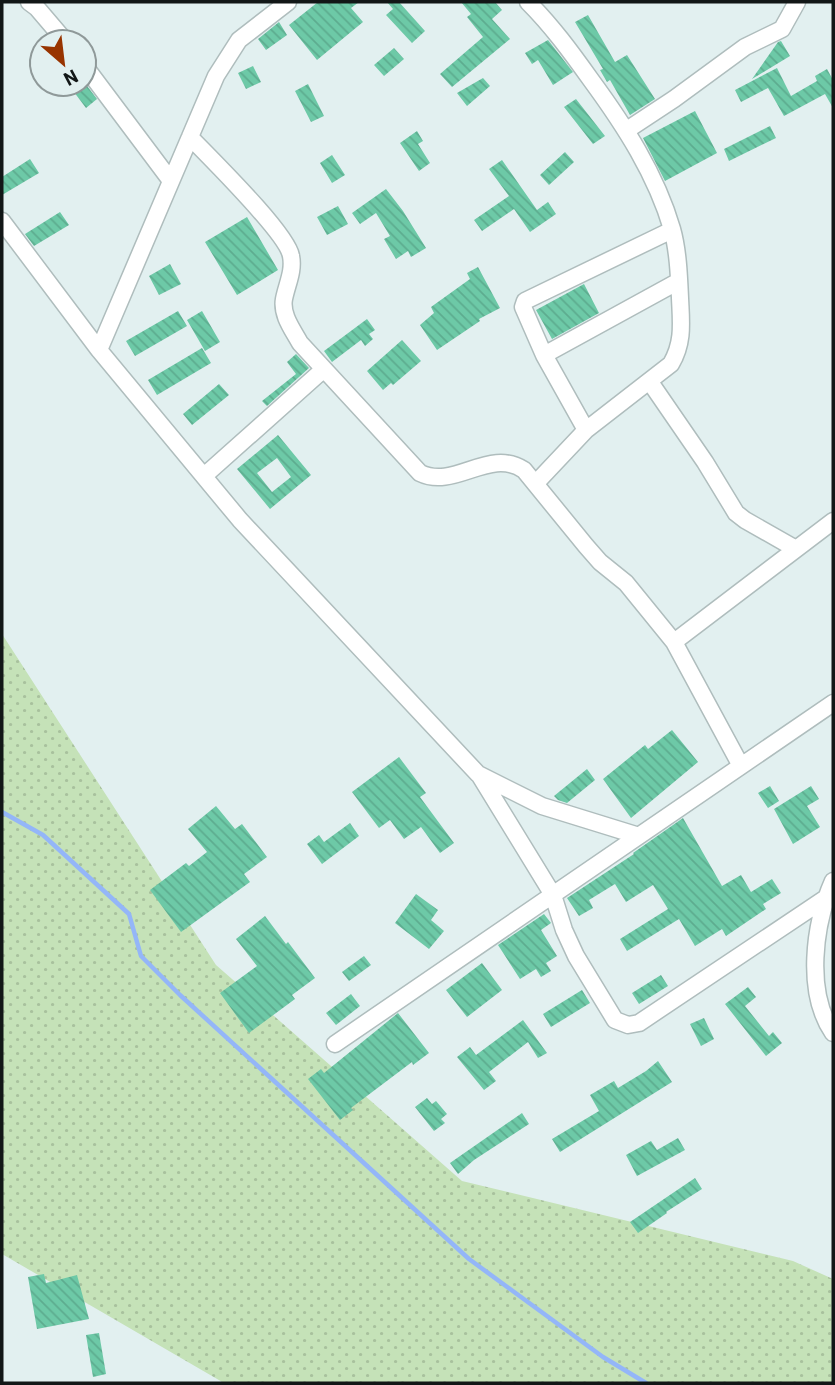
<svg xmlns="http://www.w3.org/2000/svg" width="835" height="1385" viewBox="0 0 835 1385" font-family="Barlow,sans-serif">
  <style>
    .grass { fill: url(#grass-dots) }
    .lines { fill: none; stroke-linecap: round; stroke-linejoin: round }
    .stream { stroke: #94b6f8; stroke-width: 4.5 }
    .building { fill: url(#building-back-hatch); fill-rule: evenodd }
    .street-casing { stroke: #afbdbd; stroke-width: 19 }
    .street { stroke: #fff; stroke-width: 16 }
  </style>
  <defs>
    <pattern id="grass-dots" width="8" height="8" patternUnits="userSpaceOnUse" patternTransform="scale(1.75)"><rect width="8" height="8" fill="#c5e2b8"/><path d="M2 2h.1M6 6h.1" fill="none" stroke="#a8c19d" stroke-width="1.8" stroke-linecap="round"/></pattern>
    <pattern id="building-back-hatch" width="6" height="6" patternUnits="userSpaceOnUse" patternTransform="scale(1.75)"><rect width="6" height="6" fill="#6dc9a7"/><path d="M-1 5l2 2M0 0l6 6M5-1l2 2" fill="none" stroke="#5dac8f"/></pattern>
  </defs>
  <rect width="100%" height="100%" fill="#e2f0f0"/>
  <path class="grass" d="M2,634L216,965L462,1181L793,1261L833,1279V1383H224L2,1254Z"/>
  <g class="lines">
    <path class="stream" d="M2,812L43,835L129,914L141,956L180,995L469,1259L603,1357L646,1383"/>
  </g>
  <path class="building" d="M318,2H359L351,8L363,22L317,60L289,25Z
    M387,2H399L425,31L412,43L386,15L393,9Z
    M461,2H495L502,10L492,19L510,39L452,87L440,74L483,37L467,17L471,14Z
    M588,15L615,62L627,55L655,99L630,115L610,80L607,82L600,70L603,69L575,22Z
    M279,22L287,35L266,50L258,39Z
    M548,40L573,72L553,85L538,60L532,64L525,53Z
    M781,41L790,56L752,79L778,42Z
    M394,48L404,59L384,76L374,65Z
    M253,66L261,82L246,89L238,73Z
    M777,68L791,96L817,81L815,76L827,69L833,80V108L825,94L784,116L768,88L741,102L735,90Z
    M483,78L490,86L467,106L457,93Z
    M84,82L97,99L86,108L68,84Z
    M308,84L324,116L311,122L295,91Z
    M576,99L605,136L593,144L564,107Z
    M695,111L717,153L665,181L643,138Z
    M770,126L776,138L729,161L724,149Z
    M417,131L423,141L418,144L430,163L419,171L400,143Z
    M565,152L574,162L549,185L540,175Z
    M332,155L345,175L332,183L320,163Z
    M30,159L39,173L2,195V177Z
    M502,160L537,210L548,202L556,214L530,232L514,209L482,231L474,220L509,196L489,169Z
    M386,189L403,211L426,248L411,257L408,251L396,259L384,239L390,236L376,213L360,224L352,213Z
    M338,206L348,224L327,235L317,217Z
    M60,212L69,225L34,246L25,234Z
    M247,217L278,270L237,295L205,242Z
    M170,264L181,284L159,295L149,276Z
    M478,267L500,308L479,319L480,321L437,350L420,325L434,313L431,307L470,279L467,273Z
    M584,284L599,313L552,339L536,310Z
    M178,311L187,326L135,356L126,341Z
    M202,311L220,342L205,351L187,320Z
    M367,319L375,330L369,334L373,339L365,346L361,340L332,362L324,351Z
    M402,340L421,361L393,385L391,383L383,390L367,371Z
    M202,348L211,363L157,395L148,380Z
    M296,354L309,368L267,406L262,401L296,374L287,362Z
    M219,384L229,395L192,425L183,414Z
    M278,435L311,475L270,509L237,469ZM277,458L291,477L272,492L257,473Z
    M672,730L698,762L631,818L603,779L645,745L648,749Z
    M399,757L426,793L420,797L454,843L440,853L421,827L404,839L390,820L379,828L352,792Z
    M587,769L595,780L567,803L558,800L554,796Z
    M770,786L779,801L768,808L758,793Z
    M811,786L819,799L807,806L820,827L793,844L774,809Z
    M216,806L235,829L242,824L267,857L244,874L250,882L181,932L150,890L186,863L189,866L207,852L188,829Z
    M683,818L722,886L741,875L751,892L772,879L781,893L763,904L766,909L726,936L722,929L695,946L679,919L627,951L620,939L668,909L653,885L626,902L615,884L589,900L593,908L579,916L567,898L634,854L633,853Z
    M350,823L359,836L322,864L307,844L319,835L324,842Z
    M416,894L438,910L431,920L444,931L429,949L395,923Z
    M544,914L551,923L541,930L557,956L546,963L551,971L541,977L536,969L520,979L498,945Z
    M265,916L286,944L288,942L315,978L292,995L295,999L249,1033L220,993L257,966L236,939Z
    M364,956L371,965L349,981L342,972Z
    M482,963L502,990L467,1017L446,990Z
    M661,975L668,986L639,1004L632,993Z
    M748,987L756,997L745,1006L769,1036L773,1032L782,1043L766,1056L725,1004Z
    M582,990L590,1003L551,1027L543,1014Z
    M351,994L360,1006L336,1025L326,1013Z
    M398,1013L429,1053L413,1065L412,1062L351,1108L353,1110L340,1120L308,1079L321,1069L324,1073Z
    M704,1018L714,1039L701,1046L690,1024Z
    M523,1020L547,1053L538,1058L528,1042L489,1072L496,1081L484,1090L457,1057L470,1047L476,1055Z
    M658,1061L672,1082L560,1152L552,1139L599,1111L590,1095L614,1081L618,1088L646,1071Z
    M427,1098L432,1104L436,1101L447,1114L441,1119L445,1123L434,1131L415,1107Z
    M522,1113L529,1124L474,1160L458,1174L450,1163Z
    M678,1138L685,1150L637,1176L626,1155L651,1141L657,1150Z
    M695,1178L702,1189L666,1212L667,1213L638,1233L630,1222Z
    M44,1274L46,1283L77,1275L89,1319L37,1329L28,1277Z
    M99,1333L106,1374L93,1377L86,1335Z"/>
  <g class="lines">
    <defs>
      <path id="street" d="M29,2L37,8L66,42
        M528,2C552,26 571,52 591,80C624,125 656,174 672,229C678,250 679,276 680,298C681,322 684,342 671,364L586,430L536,483
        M84,65L171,181
        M627,130L674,99L745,47L782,29L797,2
        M190,137C210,158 287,233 291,256C294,271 287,284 284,299C281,315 293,330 300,343L420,473C455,490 489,447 524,470L586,546L600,562L626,583L674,642L741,766
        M2,221L99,350L240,520L478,774L542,806L639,836
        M99,350L216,76L239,40L288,2
        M544,355L679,281
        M650,382L705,462L736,513L745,520L796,549
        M586,430L544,355L523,307L525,301L672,230
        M204,476L324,369
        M674,642L833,521
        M480,776L553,895L564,930L576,956L615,1020L628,1025L639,1023L826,898
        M833,881C814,924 805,992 833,1033
        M335,1044L833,703"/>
    </defs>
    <use href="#street" class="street-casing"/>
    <use href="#street" class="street"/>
  </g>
  <rect width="835" height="1385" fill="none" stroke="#121717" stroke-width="7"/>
  <g transform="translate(63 63) rotate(152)"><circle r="33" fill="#e2f0f0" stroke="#8f9999" stroke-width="2"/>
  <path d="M0-5L12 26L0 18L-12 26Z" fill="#983400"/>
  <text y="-10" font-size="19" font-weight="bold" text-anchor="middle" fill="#121717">N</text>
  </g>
</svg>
